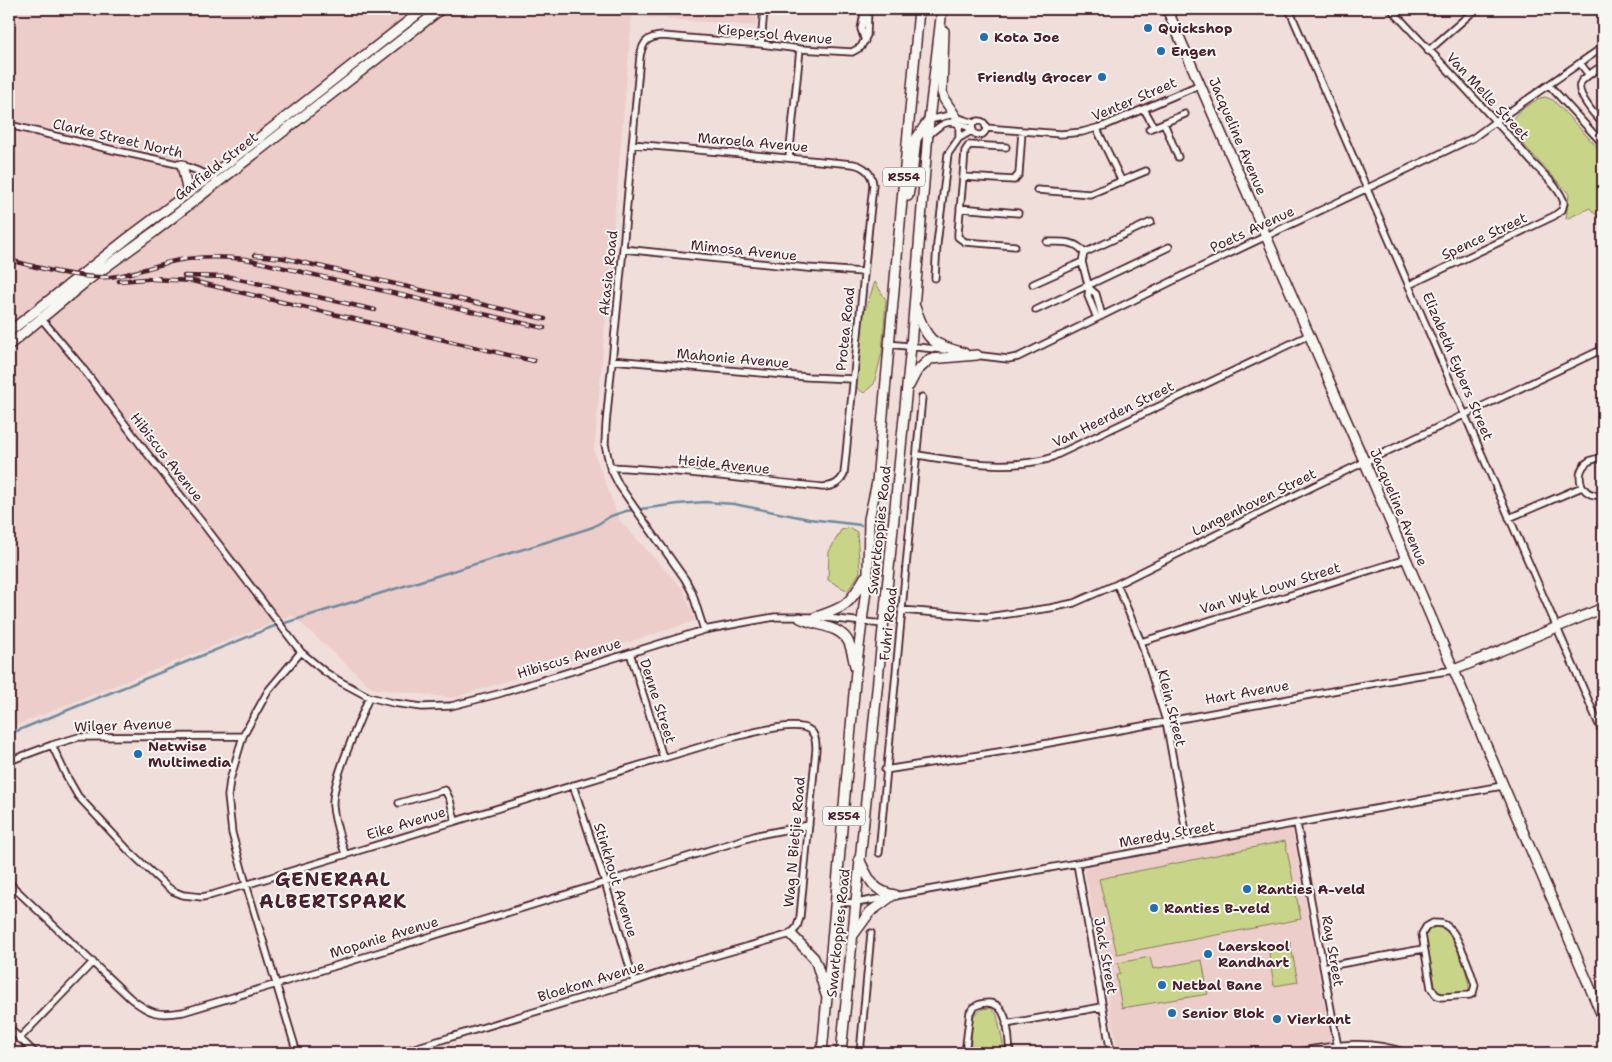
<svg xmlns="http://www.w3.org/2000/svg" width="1612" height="1062" viewBox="0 0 1612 1062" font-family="'Shantell Sans',sans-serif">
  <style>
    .built { fill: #eccdc9 }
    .green { fill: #c8d588; stroke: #897a5a }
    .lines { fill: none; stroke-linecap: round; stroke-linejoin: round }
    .stream { stroke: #708a9f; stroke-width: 2.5 }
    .street-casing { stroke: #4a1f2b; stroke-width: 9 }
    .secondary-casing { stroke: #4a1f2b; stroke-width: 12 }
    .primary-casing { stroke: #4a1f2b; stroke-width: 12 }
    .street { stroke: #f6f6f2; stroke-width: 5.5 }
    .secondary { stroke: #f6f6f2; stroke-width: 9 }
    .primary { stroke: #f6f6f2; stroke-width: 9 }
    .rail-casing { stroke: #4a1f2b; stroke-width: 4.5 }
    .rail { stroke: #f6f6f2; stroke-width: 2.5; stroke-dasharray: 8; stroke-linecap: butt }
    .poi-dot { fill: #1f6fb2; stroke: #f6f6f2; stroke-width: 2 }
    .labels { text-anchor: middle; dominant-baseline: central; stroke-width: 4; stroke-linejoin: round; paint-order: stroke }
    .shield { fill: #f6f6f2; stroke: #7e6067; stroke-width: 1 }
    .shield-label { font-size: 12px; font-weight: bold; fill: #4a1f2b }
    .poi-label { font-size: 14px; font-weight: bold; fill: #4a1f2b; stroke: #f6f6f2; text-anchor: start }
    .street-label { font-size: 14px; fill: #4a1f2b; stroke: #f6f6f2 }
    .district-label { font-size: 19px; font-weight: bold; letter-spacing: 1px; fill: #4a1f2b; stroke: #f6f6f2 }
  </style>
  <rect width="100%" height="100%" fill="#f0deda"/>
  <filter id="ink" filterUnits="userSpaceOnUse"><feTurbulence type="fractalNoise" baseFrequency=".02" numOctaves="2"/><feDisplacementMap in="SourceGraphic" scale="10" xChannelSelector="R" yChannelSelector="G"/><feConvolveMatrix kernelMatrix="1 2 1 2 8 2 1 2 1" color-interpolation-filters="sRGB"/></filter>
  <g filter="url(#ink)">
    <path class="built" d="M9,9H757L756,26L632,16L594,452L620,521L683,589L695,621L453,698L372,688L292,615L9,728Z
      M1292,828L1331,1042L1269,1053H1118L1084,866Z"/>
    <path class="green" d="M1545,97L1553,100L1603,153V223L1590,208L1566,219L1569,194L1511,131C1508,114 1528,106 1540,98Z
      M875,282L886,300L882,353L874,384L864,393L853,385L861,321Z
      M850,528L857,532L860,572L848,591L828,580L829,552L841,530Z
      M1285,841L1301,919L1117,954L1099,879Z
      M1436,927L1445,929C1455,941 1470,975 1469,991L1466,994H1440L1436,990L1426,939C1426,932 1429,929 1436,927Z
      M1290,942L1298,982L1274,986L1268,946Z
      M1150,957L1153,969L1202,960L1208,994L1122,1008L1116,975L1120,974L1118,963Z
      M991,1008L997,1015L1005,1053H970L973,1016L982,1009Z"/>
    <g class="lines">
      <path class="stream" d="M9,734L272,627L556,539L593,527L611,516L626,511L678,504L705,502L734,504L809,519L861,525"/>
      <defs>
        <path id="street" d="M1289,9L1603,734
          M1391,9C1438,60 1486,109 1531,161C1541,172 1561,189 1564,203L1562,210L1554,216L1409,285
          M865,41L861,29L865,9
          M761,44L764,9
          M1428,51L1476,9
          M1580,63L1589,75
          M1597,69C1592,73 1585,77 1581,82C1574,92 1596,117 1603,123
          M1549,85L1603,144
          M1144,109L1154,127
          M929,120L950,115L974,123
          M972 128a7 7 0 1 1 14 0a7 7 0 1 1-14 0Z
          M1164,123L1178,157
          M9,125L113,150L182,165L214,177
          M986,128L1061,134L1082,132L1104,126L1201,84
          M1097,129L1122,182
          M1149,129L1185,114
          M928,136C945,119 951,119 972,129
          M959,138V123
          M789,158L800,49
          M963,177L965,151L969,145L1006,147
          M1037,190L1090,194L1146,171
          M960,208L1018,213
          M1047,242C1060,242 1077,240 1084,253
          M1015,246L965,242L958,237V233L963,177L1014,180L1019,174L1022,131
          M623,249L807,268L863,272
          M935,278L937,244L948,154L959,138L973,130
          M1033,284L1082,262
          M1089,288L1096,294L1102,316
          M1036,310L1169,247
          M40,317L81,366L146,452L201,521L301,652L325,672L341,682L369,697L393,703L422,707L451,706L498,694L704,630L752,621L775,617H816L884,624
          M1097,318L1088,296L1089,288L1082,262L1084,253L1151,222
          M888,344L945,350
          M974,355L1008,359L1018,357L1199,268L1473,138L1496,121L1603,47
          M612,360L807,377L852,379
          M917,455C963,462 1002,470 1048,459L1309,335
          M1603,459C1572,455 1573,500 1603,495
          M610,467C681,470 752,480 822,487C832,487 840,484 844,474L873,185C872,173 864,166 853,164L632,144
          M1509,518L1582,487
          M1117,584L1141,642L1166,721L1188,843
          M901,610L987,617L1050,608L1074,603L1117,584L1314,486L1603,349
          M704,630L692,592L685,579L639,514L619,485L610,467L605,444L606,424L623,249L640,56C643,42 647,37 662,36L761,44L800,49L852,52L861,47L867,35L868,9
          M1141,642L1406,559
          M630,653L663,757
          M52,745L66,775L78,796L128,850L165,885L173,891L183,895L202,897L212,895L723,740C741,736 797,718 811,731C816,736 816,743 816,749L800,917L797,927L791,934L683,965L634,982L398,1053
          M9,761L52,745L79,737L243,736
          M885,770L1011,750L1414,676L1454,670
          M573,785L605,882L634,982
          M399,803L445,790L450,800L455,821
          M1297,824L1339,1053
          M879,853L922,397
          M345,854C341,839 334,822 333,806C331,782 360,721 369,697
          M1077,864L1111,1053
          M9,883L130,998C150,1014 158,1016 183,1012L277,984L758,835L809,825
          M835,902L856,903L1502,786
          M1433,923C1439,923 1444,923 1448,927C1458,934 1471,972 1475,985L1473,993L1470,995L1441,997L1436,995L1431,988L1422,934L1426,927Z
          M1323,967L1423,949
          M1006,1024L1102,1007
          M9,1028L35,1053
          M19,1039L93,962
          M297,1053L246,884L232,833L228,796L230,780L243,736L268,691L301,652
          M860,1053L871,933
          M965,1053L970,1012C974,1006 980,1003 987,1003C1010,1002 1008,1038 1010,1053
          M1292,1053C1332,1046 1366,1038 1406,1053"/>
        <path id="secondary" d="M1167,9L1365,463L1603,1018
          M182,165L188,193
          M9,332L128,238L212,175L424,9
          M9,345L88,280L154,232L441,9
          M1454,670L1603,608"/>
        <path id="primary" d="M944,31L942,92L944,99L956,117
          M908,196L912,175L916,139L928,121
          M915,307C929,342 928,342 964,353
          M909,386L917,371L930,359L977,355
          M816,617C845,608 850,604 865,577
          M800,618C815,626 841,625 849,643C852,650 853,658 855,666
          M859,859C869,879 872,891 895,895
          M791,934L814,958L817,965L826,995
          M854,934L870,912L892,896
          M822,1053L856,671L868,573L869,519L877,482L919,9
          M841,1053L911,346L929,120L942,9"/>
      </defs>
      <use href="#street" class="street-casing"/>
      <use href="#secondary" class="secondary-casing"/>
      <use href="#primary" class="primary-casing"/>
      <use href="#street" class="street"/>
      <use href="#secondary" class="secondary"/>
      <use href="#primary" class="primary"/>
      <defs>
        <path id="rail" d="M255,255L284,258L545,319
          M9,260L60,273
          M53,271C72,275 91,278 110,277C130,275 147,268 166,263C192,256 219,256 246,259L544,328
          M184,276L230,277L375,310
          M152,279L192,281L534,361
          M119,281L159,278"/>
      </defs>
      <use href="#rail" class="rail-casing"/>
      <use href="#rail" class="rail"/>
    </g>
  </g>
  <g class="poi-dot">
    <circle cx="1148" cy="28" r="5"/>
    <circle cx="984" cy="37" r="5"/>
    <circle cx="1161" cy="51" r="5"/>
    <circle cx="1102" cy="77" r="5"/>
    <circle cx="138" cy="754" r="5"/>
    <circle cx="1247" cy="889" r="5"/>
    <circle cx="1154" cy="908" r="5"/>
    <circle cx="1208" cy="954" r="5"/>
    <circle cx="1162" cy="985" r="5"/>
    <circle cx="1172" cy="1013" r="5"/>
    <circle cx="1277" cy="1019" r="5"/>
  </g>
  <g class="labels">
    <g class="shield">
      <rect x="883" y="167.5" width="42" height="19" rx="4"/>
      <rect x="823" y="806.5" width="42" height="19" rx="4"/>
    </g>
    <g class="shield-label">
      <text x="904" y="177">R554</text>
      <text x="844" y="816">R554</text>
    </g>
    <g class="poi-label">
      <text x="1158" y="28">Quickshop</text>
      <text x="994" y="37">Kota Joe</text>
      <text x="1171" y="51">Engen</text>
      <text x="1092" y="77" text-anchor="end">Friendly Grocer</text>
      <text x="148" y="746">Netwise<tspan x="148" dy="16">Multimedia</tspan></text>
      <text x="1257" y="889">Ranties A-veld</text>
      <text x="1164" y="908">Ranties B-veld</text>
      <text x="1218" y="946">Laerskool<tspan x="1218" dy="16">Randhart</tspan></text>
      <text x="1172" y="985">Netbal Bane</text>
      <text x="1182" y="1013">Senior Blok</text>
      <text x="1287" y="1019">Vierkant</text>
    </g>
    <g class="street-label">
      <text transform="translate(775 34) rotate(5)">Kiepersol Avenue</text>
      <text transform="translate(1488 96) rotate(47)">Van Melle Street</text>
      <text transform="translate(1134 99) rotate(-23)">Venter Street</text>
      <text transform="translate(1238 136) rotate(67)">Jacqueline Avenue</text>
      <text transform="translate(118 138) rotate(13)">Clarke Street North</text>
      <text transform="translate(753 142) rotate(5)">Maroela Avenue</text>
      <text transform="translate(216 166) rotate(-38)">Garfield Street</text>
      <text transform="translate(1252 229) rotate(-25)">Poets Avenue</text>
      <text transform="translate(1484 236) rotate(-25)">Spence Street</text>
      <text transform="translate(744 250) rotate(6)">Mimosa Avenue</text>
      <text transform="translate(608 273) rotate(-84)">Akasia Road</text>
      <text transform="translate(845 329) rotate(-84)">Protea Road</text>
      <text transform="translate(733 358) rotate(5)">Mahonie Avenue</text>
      <text transform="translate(1458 366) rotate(67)">Elizabeth Eybers Street</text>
      <text transform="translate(1113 414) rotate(-26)">Van Heerden Street</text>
      <text transform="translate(167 457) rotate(52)">Hibiscus Avenue</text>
      <text transform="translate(724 464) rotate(6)">Heide Avenue</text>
      <text transform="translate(1254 502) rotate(-26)">Langenhoven Street</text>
      <text transform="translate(1399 507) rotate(67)">Jacqueline Avenue</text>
      <text transform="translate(879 530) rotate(-84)">Swartkoppies Road</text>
      <text transform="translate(1270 588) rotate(-17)">Van Wyk Louw Street</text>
      <text transform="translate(888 624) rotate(-84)">Fuhri Road</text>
      <text transform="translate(569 658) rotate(-17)">Hibiscus Avenue</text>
      <text transform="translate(1247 692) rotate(-10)">Hart Avenue</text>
      <text transform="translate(658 701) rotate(72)">Denne Street</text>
      <text transform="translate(1172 708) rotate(76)">Klein Street</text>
      <text transform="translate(123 725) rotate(-2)">Wilger Avenue</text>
      <text transform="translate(406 823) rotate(-17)">Eike Avenue</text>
      <text transform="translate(1167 834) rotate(-10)">Meredy Street</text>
      <text transform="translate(794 842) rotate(-85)">Wag N Bietjie Road</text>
      <text transform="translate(616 880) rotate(73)">Stinkhout Avenue</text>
      <text transform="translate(838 933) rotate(-84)">Swartkoppies Road</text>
      <text transform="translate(384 937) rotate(-17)">Mopanie Avenue</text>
      <text transform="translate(1333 951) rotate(80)">Ray Street</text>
      <text transform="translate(1106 956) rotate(80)">Jack Street</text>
      <text transform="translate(591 981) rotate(-17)">Bloekom Avenue</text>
    </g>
    <g class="district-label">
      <text x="333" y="879">GENERAAL<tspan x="333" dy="22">ALBERTSPARK</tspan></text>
    </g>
  </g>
  <rect width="1612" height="1062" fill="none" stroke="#f6f6f2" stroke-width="30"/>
  <rect x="15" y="15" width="1582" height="1032" fill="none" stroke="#4a1f2b" stroke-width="2" filter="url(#ink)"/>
</svg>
